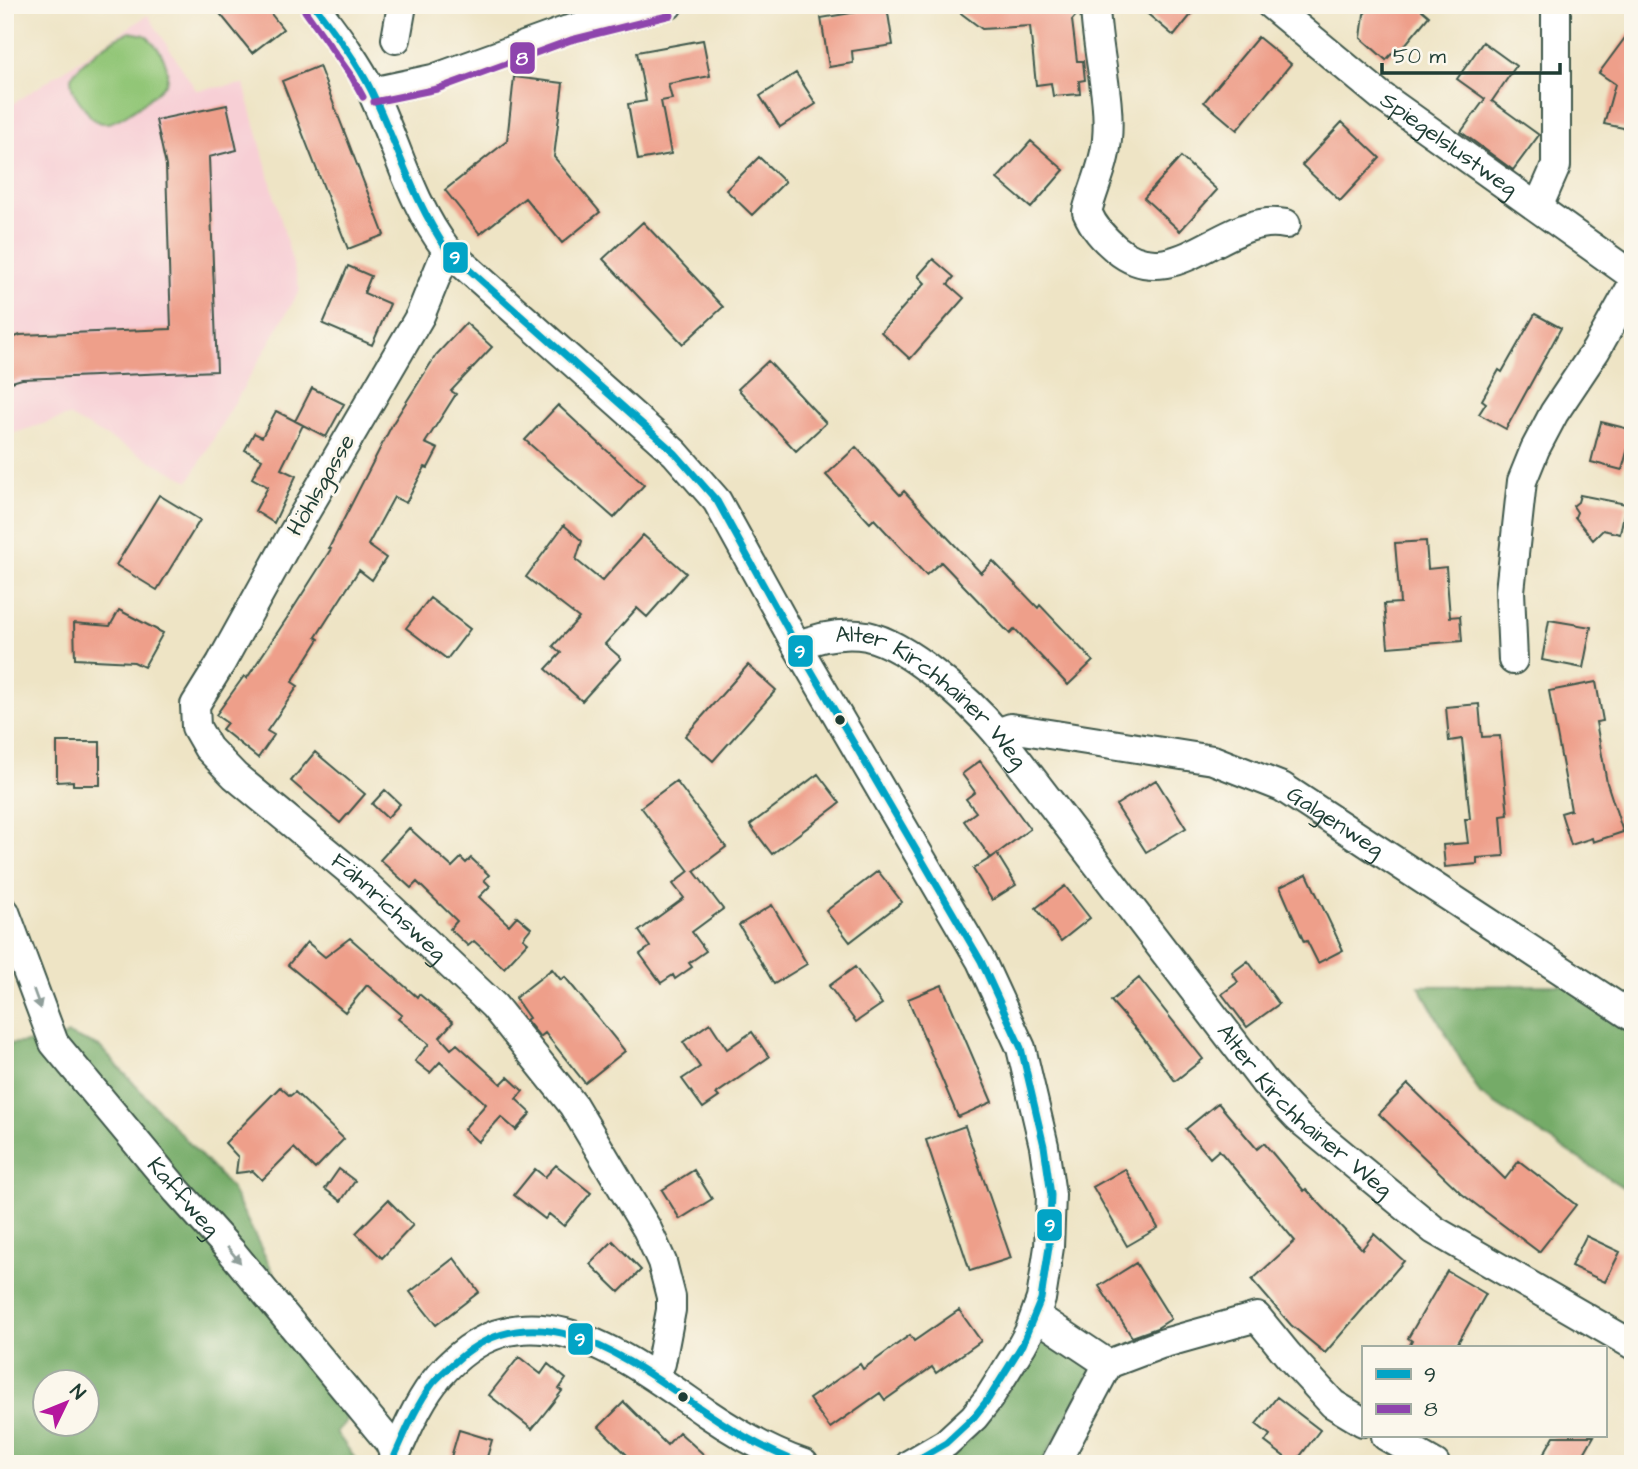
<svg xmlns="http://www.w3.org/2000/svg" width="1638" height="1469" viewBox="0 0 1638 1469" font-family="'Architects Daughter',sans-serif">
  <style>
    .built { fill: #f7cfd5 }
    .green { fill: #92c677; stroke: #588256; stroke-width: 2 }
    .forest { fill: #75ab68; stroke: #4a744e; stroke-width: 2; fill-rule: evenodd }
    .building { fill: #ee9f8a }
    .lines { fill: none; stroke-linecap: round; stroke-linejoin: round }
    .street-casing { stroke: #3e564a; stroke-width: 32 }
    .street { stroke: #fff; stroke-width: 28 }
    .bus-1-casing { stroke: #fbf7ec; stroke-width: 12 }
    .bus-2-casing { stroke: #fbf7ec; stroke-width: 12 }
    .bus-1 { stroke: #02a4c6; stroke-width: 7 }
    .bus-2 { stroke: #8e44ad; stroke-width: 7 }
    .oneway { fill: #8f9e9a }
    .bus-dot { fill: #1f3d34; stroke: #fbf7ec; stroke-width: 2.5 }
    .labels { text-anchor: middle; dominant-baseline: central; stroke-width: 6; stroke-linejoin: round; paint-order: stroke }
    .street-label { font-size: 23px; fill: #1f3d34; stroke: #fbf7ec }
    .line-badge { stroke: #fbf7ec; stroke-width: 2.5 }
    .badge-label { font-size: 19px; text-anchor: middle; font-weight: bold; fill: #fff }
  </style>
  <rect width="100%" height="100%" fill="#fbf7ec"/>
  <filter id="ink" filterUnits="userSpaceOnUse"><feTurbulence type="fractalNoise" baseFrequency=".0143" numOctaves="2"/><feDisplacementMap in="SourceGraphic" scale="14" xChannelSelector="R" yChannelSelector="G"/><feConvolveMatrix kernelMatrix="1 2 1 2 8 2 1 2 1" color-interpolation-filters="sRGB"/></filter>
  <filter id="wash" filterUnits="userSpaceOnUse"><feTurbulence type="fractalNoise" baseFrequency=".00686" numOctaves="4" result="noise"/><feDisplacementMap in="SourceGraphic" scale="28" xChannelSelector="R" yChannelSelector="G"/><feGaussianBlur stdDeviation="1.57" result="paint"/><feColorMatrix in="noise" values="0 0 0 0 0 0 0 0 0 0 0 0 0 0 0 0 0 1.4 0 .05"/><feComposite in="paint" operator="in"/></filter>
  <g filter="url(#wash)">
    <rect width="100%" height="100%" fill="#eee4c5"/>
    <path class="built" d="M148,15L196,90L244,84L300,290L189,481L68,416L5,436V109Z"/>
    <path class="green" d="M130,32L145,35C159,47 171,64 166,83C156,94 119,124 105,123C94,123 89,115 84,107C76,97 71,90 71,77C82,61 111,38 130,32Z"/>
    <path class="forest" d="M1568,985L1633,1027V1194L1480,1094L1419,986Z
      M49,1033L59,1039L68,1034L100,1047L231,1188L347,1420L336,1432L359,1464H5V1047L7,1044L33,1042ZM46,1382H88V1424H46Z
      M1043,1332L1092,1370L1041,1464H939C988,1434 1013,1380 1043,1332Z"/>
    <g id="blocks">
      <path class="building" d="M213,5H264L283,29L252,53Z
        M950,5H1078L1079,12L1072,20L1077,61H1083L1085,80L1079,81L1080,94L1053,96L1051,83L1036,85L1030,26L982,29Z
        M1137,5H1199L1174,36Z
        M1372,5H1416L1429,16L1400,51L1397,48L1386,60L1361,38L1364,14Z
        M887,7L893,45L852,51L853,63L829,67L821,18Z
        M1633,27V130L1604,124L1615,84L1599,73Z
        M1258,37L1291,64L1237,130L1204,102Z
        M703,40L710,76L668,84L672,99L661,101L671,154L638,160L628,104L646,101L637,52Z
        M1483,42L1516,66L1492,101L1539,135L1513,170L1461,132L1485,99L1457,79Z
        M319,66L384,235L348,249L282,81Z
        M796,73L816,104L780,127L760,96Z
        M514,77L563,83L554,157L600,212L562,243L525,198L480,234L445,190L507,141Z
        M227,105L237,150L209,157L217,371L22,379L5,384V341L20,335L171,329L166,166L156,120Z
        M1342,122L1380,158L1340,201L1302,165Z
        M1031,141L1064,170L1031,208L997,179Z
        M759,157L785,182L752,215L726,190Z
        M1181,157L1217,190L1180,231L1144,198Z
        M643,222L723,307L683,344L603,259Z
        M933,259L954,277L948,284L964,298L910,359L881,332L925,283L918,276Z
        M348,266L371,276L364,293L390,304L372,345L323,324Z
        M1535,314L1561,328L1506,429L1479,414L1486,403L1482,400L1499,370L1502,372Z
        M466,323L492,347L451,391L456,394L425,443L438,449L428,468L425,467L406,503L394,497L368,545L386,558L372,580L359,570L316,637L319,639L292,682L298,686L267,731L274,735L258,758L222,729L227,723L216,715L244,676L247,678L287,618L331,549L329,548L393,423L436,355Z
        M768,361L826,423L796,451L738,389Z
        M312,388L344,404L326,437L295,421Z
        M558,405L644,485L614,518L525,440Z
        M276,411L303,425L281,469L296,476L274,523L255,511L268,487L252,478L262,459L245,450L254,433L262,437Z
        M1601,422L1633,430L1622,470L1591,462Z
        M856,447L900,495L904,491L981,573L993,561L1038,608L1040,605L1093,661L1068,685L1015,629L1010,634L941,562L926,575L874,519L870,523L826,475Z
        M159,495L200,520L157,590L116,565Z
        M1580,495L1626,504L1620,534L1603,530L1593,540L1575,517L1577,512L1573,506L1578,502Z
        M564,525L582,541L576,560L602,581L643,535L686,573L647,617L637,608L605,644L621,658L582,701L546,669L561,653L553,646L579,618L526,577Z
        M1426,541L1428,569L1446,567L1450,617L1460,616L1462,641L1388,647L1384,604L1400,603L1395,543Z
        M430,598L470,629L447,659L406,628Z
        M119,610L163,633L144,667L134,662L75,659L74,623L110,626Z
        M1549,620L1591,627L1583,668L1542,660Z
        M748,665L776,690L713,761L685,736Z
        M1596,682L1603,721L1596,722L1607,783L1623,832L1593,842L1592,838L1571,845L1561,813L1571,810L1549,691Z
        M1479,704L1482,737L1500,736L1508,815L1501,816L1504,856L1477,858V864L1445,867L1443,845L1468,843L1465,819H1470L1462,739L1449,741L1446,707Z
        M57,742H100V785H73V781L57,782Z
        M315,752L365,794L340,823L291,781Z
        M980,761L1030,829L991,858L964,821L976,812L966,799L975,792L962,774Z
        M818,774L840,803L772,854L750,825Z
        M1156,780L1186,828L1146,852L1116,805Z
        M676,781L726,847L694,871L723,909L692,932L706,951L689,963L692,967L675,979L673,975L661,983L640,954L650,947L639,931L684,898L673,884L689,871L641,807Z
        M385,790L400,804L387,818L372,804Z
        M409,828L452,867L461,858L466,863L471,858L489,875L484,880L490,886L479,897L509,925L517,916L531,928L523,938L528,942L504,968L474,941L468,946L450,929L457,921L417,882L411,888L380,860Z
        M997,854L1016,885L992,900L973,869Z
        M878,871L902,902L850,942L826,911Z
        M1307,874L1343,950L1318,963L1307,941L1304,942L1280,887Z
        M1065,886L1090,918L1061,941L1036,908Z
        M772,905L807,964L774,984L739,925Z
        M350,938L417,997L419,994L453,1022L440,1037L451,1049L457,1044L501,1084L508,1077L523,1091L516,1099L531,1113L516,1130L501,1117L478,1142L464,1129L486,1104L440,1062L430,1073L415,1061L429,1044L398,1019L402,1015L367,985L345,1012L288,965L307,942L325,957Z
        M1248,961L1279,1004L1247,1027L1222,994L1238,982L1232,973Z
        M855,967L882,1004L856,1022L829,986Z
        M552,969L561,980L565,977L625,1051L585,1083L545,1033L540,1037L526,1020L529,1018L515,998Z
        M1139,978L1203,1059L1175,1081L1140,1034L1111,1001Z
        M942,985L992,1102L958,1117L908,999Z
        M710,1023L727,1049L752,1032L769,1057L716,1094L719,1097L703,1108L682,1079L700,1067L683,1042Z
        M1408,1084L1505,1179L1519,1161L1576,1205L1539,1252L1462,1194L1379,1114Z
        M280,1087L290,1096L295,1092L344,1139L315,1169L294,1148L262,1180L253,1171L236,1173L238,1157L225,1143Z
        M1218,1103L1257,1149L1264,1143L1304,1191L1306,1189L1362,1249L1374,1234L1404,1261L1325,1353L1291,1325L1252,1280L1295,1241L1219,1150L1210,1158L1186,1129Z
        M965,1126L1011,1258L970,1271L926,1140Z
        M556,1165L591,1193L564,1226L549,1214L545,1219L514,1195L535,1169L545,1177Z
        M339,1169L355,1181L341,1201L325,1189Z
        M1125,1169L1158,1228L1127,1246L1093,1187Z
        M694,1170L712,1199L680,1219L662,1190Z
        M388,1200L413,1225L382,1258L356,1233Z
        M1586,1236L1620,1252L1605,1282L1571,1266Z
        M613,1241L641,1270L619,1292L590,1264Z
        M454,1258L479,1292L436,1325L410,1292Z
        M1136,1263L1171,1319L1157,1328L1132,1337L1099,1286Z
        M1447,1271L1486,1294L1455,1348H1408L1412,1341L1408,1338Z
        M959,1310L981,1341L936,1373L932,1367L885,1400L880,1393L830,1428L809,1399L860,1364L863,1369L910,1335L914,1341Z
        M519,1357L541,1374L548,1364L566,1379L559,1389L562,1391L532,1429L489,1395Z
        M1277,1397L1320,1430L1294,1464L1265,1442L1270,1435L1256,1424Z
        M624,1402L667,1445L679,1432L714,1464H636L599,1427Z
        M459,1430L492,1440L485,1464H449Z
        M1554,1436H1594L1578,1464H1538Z"/>
    </g>
  </g>
  <g filter="url(#ink)">
    <use href="#blocks" fill-opacity="0" stroke="#3e564a" stroke-width="2"/>
    <g class="lines">
      <defs>
        <g id="street">
          <path d="M314,5C334,32 356,60 371,90C397,144 410,202 447,250L675,453L717,501L797,646L981,961L1021,1048L1044,1146L1051,1195L1049,1247L1041,1299L1029,1332L1022,1345L989,1398L974,1417L946,1443L910,1464"/>
          <path d="M1095,5C1096,49 1111,98 1107,139C1105,165 1093,188 1087,212C1094,228 1103,238 1116,249C1175,298 1226,211 1286,224"/>
          <path id="s1" d="M1271,5L1381,96L1633,276"/>
          <path d="M396,39L402,5"/>
          <path d="M372,92L433,79L568,30L668,5"/>
          <path d="M1538,207L1556,166V5"/>
          <path id="s2" d="M447,250L420,316L289,540L221,663L195,705L196,727L208,748L235,776L362,881L494,1006L573,1105L647,1229L662,1262L671,1297V1310L661,1363L655,1375"/>
          <path id="s3" d="M797,646C819,637 843,632 867,636C908,645 970,701 997,733L1265,1083L1298,1118L1434,1230L1633,1345"/>
          <path d="M1513,660L1510,591L1522,481L1535,449L1554,413L1596,350L1633,284"/>
          <path id="s4" d="M997,733L1011,728L1213,760L1282,787L1633,1017"/>
          <path id="s5" d="M5,912L54,1043L177,1191L231,1251L389,1442L395,1456V1464"/>
          <path d="M1036,1316L1108,1364L1161,1344L1257,1317L1288,1355L1333,1404L1363,1422"/>
          <path d="M1386,1436L1435,1464"/>
          <path d="M391,1464C406,1433 417,1402 439,1376C525,1276 624,1356 705,1412C736,1433 768,1452 804,1464"/>
          <path d="M1055,1464L1108,1364"/>
        </g>
      </defs>
      <use href="#street" class="street-casing"/>
      <use href="#street" class="street"/>
      <defs>
        <path id="bus-1" d="M314,5C334,32 356,60 371,90C397,144 413,200 447,250L675,453L717,501L797,646L981,961L1021,1048L1044,1146L1051,1195L1049,1247L1041,1299L1022,1345L989,1398L974,1417L946,1443L910,1464
          M391,1464C404,1436 415,1407 433,1383C440,1375 448,1368 456,1361C544,1282 641,1371 718,1420C745,1438 773,1453 803,1464"/>
        <path id="bus-2" d="M305,11L352,77L363,97
          M374,102L437,89L571,40L671,15"/>
      </defs>
      <use href="#bus-1" class="bus-1-casing"/>
      <use href="#bus-2" class="bus-2-casing"/>
      <use href="#bus-1" class="bus-1"/>
      <use href="#bus-2" class="bus-2"/>
    </g>
    <defs><path id="oneway-solid" d="M-6-.8H1V-3.2L6.5 0L1 3.2V.8H-6Z" transform="scale(1.75)"/></defs>
    <g class="oneway">
      <use href="#oneway-solid" transform="translate(37 999) rotate(70)"/>
      <use href="#oneway-solid" transform="translate(234 1255) rotate(50)"/>
    </g>
  </g>
  <g class="bus-dot">
    <circle cx="840" cy="720" r="6"/>
    <circle cx="683" cy="1397" r="6"/>
  </g>
  <g class="labels">
    <g class="street-label">
      <text stroke="none"><textPath href="#s1" startOffset="226">Spiegelslustweg</textPath></text>
      <text transform="translate(321 485) rotate(-60)">Höhlsgasse</text>
      <text stroke="none"><textPath href="#s3" startOffset="158">Alter Kirchhainer Weg</textPath></text>
      <text stroke="none"><textPath href="#s4" startOffset="357">Galgenweg</textPath></text>
      <text stroke="none"><textPath href="#s2" startOffset="808">Fähnrichsweg</textPath></text>
      <text stroke="none"><textPath href="#s3" startOffset="724">Alter Kirchhainer Weg</textPath></text>
      <text stroke="none"><textPath href="#s5" startOffset="341">Kaffweg</textPath></text>
    </g>
  </g>
  <g class="line-badge">
    <rect x="509" y="41" width="27" height="34" rx="7" fill="#8e44ad"/>
    <rect x="442" y="241" width="27" height="33" rx="7" fill="#02a4c6"/>
    <rect x="787" y="634" width="27" height="34" rx="7" fill="#02a4c6"/>
    <rect x="1036" y="1208" width="27" height="34" rx="7" fill="#02a4c6"/>
    <rect x="567" y="1322" width="27" height="34" rx="7" fill="#02a4c6"/>
  </g>
  <g class="badge-label">
    <text x="522" y="65">8</text>
    <text x="455" y="264">9</text>
    <text x="800" y="658">9</text>
    <text x="1050" y="1232">9</text>
    <text x="580" y="1346">9</text>
  </g>
  <rect width="1638" height="1469" fill="none" stroke="#fbf7ec" stroke-width="28"/>
  <rect x="1362" y="1346" width="245" height="91" fill="#fbf7ec" stroke="#a3ada2" stroke-width="2"/>
  <rect x="1376" y="1369" width="35" height="10" fill="#02a4c6" stroke="#a3ada2" stroke-width="2"/>
  <text x="1424" y="1382" font-size="21" fill="#1f3d34">9</text>
  <rect x="1376" y="1404" width="35" height="10" fill="#8e44ad" stroke="#a3ada2" stroke-width="2"/>
  <text x="1424" y="1416" font-size="21" fill="#1f3d34">8</text>
  <g transform="translate(66 1403) rotate(47)"><circle r="33" fill="#fbf7ec" stroke="#a3ada2" stroke-width="2"/>
  <path d="M0-5L12 26L0 18L-12 26Z" fill="#b5179e"/>
  <text y="-10" font-size="19" font-weight="bold" text-anchor="middle" fill="#1f3d34">N</text>
  </g>
  <path d="M1382 63v10h178v-10" fill="none" stroke="#1f3d34" stroke-width="3.5"/>
  <text x="1393" y="63" font-size="21" fill="#1f3d34" stroke="#fbf7ec" stroke-width="5" paint-order="stroke">50 m</text>
</svg>
